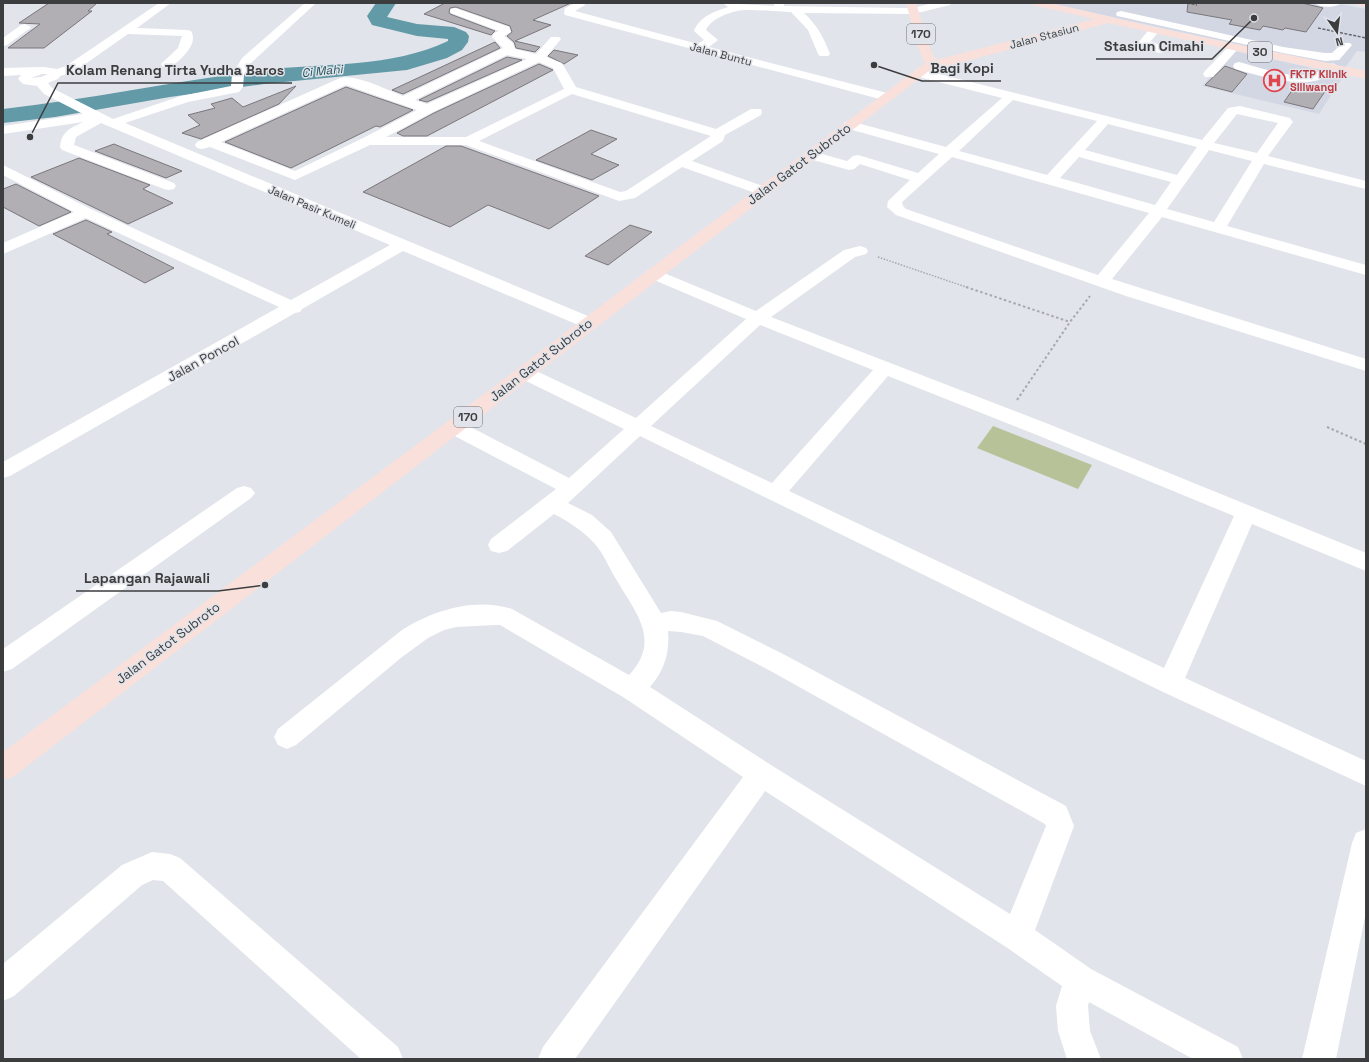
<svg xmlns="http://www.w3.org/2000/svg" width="1369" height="1062" viewBox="0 0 1369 1062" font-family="'Space Grotesk',sans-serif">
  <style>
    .built { fill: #d3d7e4 }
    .green { fill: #b7c299 }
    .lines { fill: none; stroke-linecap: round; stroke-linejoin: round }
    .river { fill: #629aa7; fill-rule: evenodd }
    .building { fill: #b2afb4; stroke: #7a777c }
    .path-far1 { stroke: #a7a9ae; stroke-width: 1.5; stroke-dasharray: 1.5 1.5; stroke-linecap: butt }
    .path { stroke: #a7a9ae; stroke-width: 2; stroke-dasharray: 2.5 2.5; stroke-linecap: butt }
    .minor { fill: #fff; fill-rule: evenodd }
    .major { fill: #fae0db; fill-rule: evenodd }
    .rail { stroke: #67686c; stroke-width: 1.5; stroke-dasharray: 3 1.5; stroke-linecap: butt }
    .labels { text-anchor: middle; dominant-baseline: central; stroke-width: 3; stroke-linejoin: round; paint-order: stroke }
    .far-street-label { font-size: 11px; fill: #3c3d3f; stroke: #e1e4ea }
    .far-health-label { font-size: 11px; font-weight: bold; fill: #be3a42; stroke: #e1e4ea; text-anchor: start }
    .shield { fill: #e1e4ea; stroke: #6e6f72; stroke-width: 1 }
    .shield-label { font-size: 12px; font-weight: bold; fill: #3c3d3f }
    .far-water-label { font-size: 12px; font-style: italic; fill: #1c4e58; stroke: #e1e4ea }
    .street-label { font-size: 13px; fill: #3c3d3f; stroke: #e1e4ea }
    .leader { fill: none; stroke: #3c3d3f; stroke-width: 1.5 }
    .callout-dot { fill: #3c3d3f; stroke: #e1e4ea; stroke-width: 1.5 }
    .callout-label { font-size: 14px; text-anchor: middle; font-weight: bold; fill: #3c3d3f; stroke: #e1e4ea; stroke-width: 3; stroke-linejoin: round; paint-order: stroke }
  </style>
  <rect width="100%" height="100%" fill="#e1e4ea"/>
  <path class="built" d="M1049,3H1334L1366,9V52L1357,51L1345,68Z
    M1234,51L1344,75L1319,114L1202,86Z"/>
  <path class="green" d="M993,426L1092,465L1078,489L977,448Z"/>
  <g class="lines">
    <path class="river" d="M376,3H396L387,17L417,24L454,27L466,32L469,36L468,42L462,50L447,58L407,70L264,84L170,97L55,117L3,123V109C90,99 176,81 263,70C325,63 391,68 448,41V39L417,36L372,25L367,16Z"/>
  </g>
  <path class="building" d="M49,3H97L88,11H92L44,48H8L40,24L19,23Z
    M445,3H571L533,20L551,25L515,41L540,47L535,52L516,48L514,42L507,36L512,32L510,26L456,7L450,8L449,12L450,14L495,31L491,35L424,14Z
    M1188,3H1302L1323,8L1306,32L1285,28L1283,30L1263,26L1260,30L1229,24L1232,20L1187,12Z
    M495,42L500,48L403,94L392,90Z
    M554,50L578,55L564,64L548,56Z
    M507,57L522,60L427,102L419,100Z
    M539,64L553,70L427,136H403L397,133L434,113Z
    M1225,66L1247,74L1232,92L1205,85Z
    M1297,83L1326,90L1313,109L1284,102Z
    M296,86L279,104L201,139L182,133L200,125L188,115L215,108L211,104L232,98L243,107Z
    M346,87L413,110L380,127L376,126L291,168L225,142Z
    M591,130L617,139L591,154L619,165L592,180L536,160Z
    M114,144L126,149L182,171L166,178L95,151Z
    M446,146H461L599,196L549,229L488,205L450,227L363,192Z
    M79,158L150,185L143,189L173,203L128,224L31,177Z
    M16,184L71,212L39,226L3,207V189Z
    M86,220L112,232L107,234L174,268L145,283L53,234Z
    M630,225L652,232L608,265L585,256Z"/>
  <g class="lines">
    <path class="path-far1" d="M878,257L969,288"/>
    <path class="path" d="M966,287L1070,322
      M1017,400L1070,322L1090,296
      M1327,427L1366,444"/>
    <path class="minor" d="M159,3H171L137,28L187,30L191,31C199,44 181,59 171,67H163L161,64L178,48L182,36L128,34L74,72L60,76L58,79L48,83L52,88L113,119L181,96L231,86L232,75L242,58L305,3H316L251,63L244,75L243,87L239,92L188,102L125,123L595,319L598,323L595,327L589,328L583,327L403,251L302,309L300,312L295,313L10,476L3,478V462L279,307L86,218L3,254V243L74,212L3,175V165L91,209L291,300L390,245L101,123L76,137L74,145L174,183L176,186L174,189L169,190L164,189L62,150L60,147C62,131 69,129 83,122L3,134V126L83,114L44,94L37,86L23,84L18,79L21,75L3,76V68L44,67L57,69L66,66ZM42,74H48L41,77L31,78Z
      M576,3H584L585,5L575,11L698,44L704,40L694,31C700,16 714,12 728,7L723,3L774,6V3H784V6L902,8H913L933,3H951L950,5L913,14L804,13C817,25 824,38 830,54L828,56H820L818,54L808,30L791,12C778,12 749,8 737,11C727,13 710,20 706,30L718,40L709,47L891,94L893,97L891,100L887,101L565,15L564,13L565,8Z
      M1315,3H1341C1336,8 1320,8 1315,3Z
      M455,8L509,27L511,32L504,36L513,43L515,49L536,54L551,37H559L561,39L546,57L562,63L576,87L716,129L751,109H761L762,112L761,115L725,135L723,141L692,161L768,188L770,191L768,194L763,195L758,194L682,167L635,198L619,201L466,145H370L295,180L210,147L202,149L197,148L195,145L197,142L340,78C356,74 387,90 403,96L503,48L492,37L494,33L499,31L451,13L450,11L451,9ZM507,55L527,59L427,104L415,100ZM539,62L553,68L564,89L466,137H386L433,112ZM346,85L417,110L363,138L295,171L221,142ZM572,94L711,136L626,191L620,192L479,141Z
      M1121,11L1283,47L1325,53H1332L1342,43H1350L1352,45L1339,60L1325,61L1283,53L1117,16L1116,14L1117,12Z
      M25,24L31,27L29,29L7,45L3,46V38L21,25Z
      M1154,27L1160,30L1151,41L1165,48L1167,50L1165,52C1156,55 1145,49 1139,42L1150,28Z
      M1234,44L1238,45L1240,47L1238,49L1213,77H1205L1203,74L1205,71L1230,45Z
      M1239,62C1259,67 1280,76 1301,75C1307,75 1314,74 1319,71C1325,67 1327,62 1335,64L1337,67C1317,96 1262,76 1235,69L1233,66L1235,63Z
      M919,69L1202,140L1228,108L1240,106L1290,118L1293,122L1268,156L1366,181V189L1264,164L1227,226L1366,265V275L1162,217L1112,279L1366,359V371L1126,296L896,215L887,207L888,201L910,180L860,164L854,169L849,170L806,158L804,155L806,152L811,151L847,161L853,156L858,155L918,173L939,154L845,128L843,125L845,122L850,121L946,147L1002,98L915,76L913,73L915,70ZM1013,100L1097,121L1047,175L959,151ZM1237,114L1278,123L1257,153L1214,143ZM1108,124L1197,147L1177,175L1085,150ZM1209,150L1252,161L1214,222L1167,209ZM952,157L1149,213L1098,275L906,209L903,206L902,202ZM1079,157L1171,182L1155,205L1060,178Z
      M860,246L866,248L868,251L866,254L855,257L771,317L1051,425L1366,553V571L1252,524L1185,678L1366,761V786L1161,691L640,436L568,503L592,515L611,532L661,613L671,611L681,612L717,621L785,655L1066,806L1074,826L1035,930L1091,969L1238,1047L1243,1059H1193L1089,1002L1088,1006L1090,1031L1101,1059H1067L1058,1031L1056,1006L1062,986L1006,947L765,791L575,1059H538L543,1047L743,777L623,697L500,625H495L456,627L444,630L428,638L402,657L296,745L287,749L278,745L274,737L278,729L402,630C433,610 476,597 512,609L629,675C662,640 635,612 616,579C609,568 603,552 594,543C582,530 569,522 554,514L507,551L499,553L491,551L488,545L491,539L556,489L447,432L444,427L447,422L454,421L461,422L569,478L624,429L518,377L516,373L518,369L525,367L532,369L636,418L746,319L647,277L645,274L647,271L653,269L659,271L756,311L844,250ZM760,325L873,370L772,483L651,426ZM888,376L1037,435L1234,516L1164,668L789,491ZM668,631L681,632L703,636L767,669L1045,824L1046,826L1010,914L771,765L650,687C664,671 670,653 668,631Z
      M244,486L251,488L255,493L251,498L12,669L3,672V649L237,488Z
      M1366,829V912L1336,1059H1302L1352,843L1356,833Z
      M152,852L170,854L180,858L398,1047L403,1059H361L163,881L153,880L142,885L14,996L3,1001V964L122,865Z"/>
    <path class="major" d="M906,3H916L931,50L936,60L1094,19L1033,5L1032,3H1051L1154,27L1366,71V79L1108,23L929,71L13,777L3,780V752L447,422L647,271L925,63L919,50Z
      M1356,3H1366V7L1357,5Z"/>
    <path class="rail" d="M1187,3L1197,5
      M1318,28L1366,38"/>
  </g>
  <defs>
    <symbol id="hospital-ring" viewBox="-11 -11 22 22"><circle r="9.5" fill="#e1e4ea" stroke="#e0444e" stroke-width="1.5"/><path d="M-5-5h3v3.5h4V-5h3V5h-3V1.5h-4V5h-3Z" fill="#e0444e"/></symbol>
  </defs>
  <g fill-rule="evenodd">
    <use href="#hospital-ring" x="1262" y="68" width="25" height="25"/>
  </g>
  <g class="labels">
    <g class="far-street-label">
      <text transform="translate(1044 36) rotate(-15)">Jalan Stasiun</text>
      <text transform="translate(721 54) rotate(15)">Jalan Buntu</text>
      <text transform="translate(312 207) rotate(23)">Jalan Pasir Kumeli</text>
    </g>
    <g class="far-health-label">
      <text x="1290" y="74">FKTP Klinik<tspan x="1290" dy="13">Siliwangi</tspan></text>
    </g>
    <g class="shield">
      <rect x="907" y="24" width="28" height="20" rx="3"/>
      <rect x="1248" y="42" width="24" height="20" rx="3"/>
      <rect x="454" y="407" width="28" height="20" rx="3"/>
    </g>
    <g class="shield-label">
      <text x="921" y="34">170</text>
      <text x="1260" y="52">30</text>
      <text x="468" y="417">170</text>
    </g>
    <g class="far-water-label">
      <text transform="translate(322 71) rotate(-6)">Ci Mahi</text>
    </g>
    <g class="street-label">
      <text transform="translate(799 164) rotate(-37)">Jalan Gatot Subroto</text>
      <text transform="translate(203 359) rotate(-29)">Jalan Poncol</text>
      <text transform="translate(541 360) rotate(-38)">Jalan Gatot Subroto</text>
      <text transform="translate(168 643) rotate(-37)">Jalan Gatot Subroto</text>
    </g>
  </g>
  <path class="leader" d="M1254 18L1212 59H1096M874 65L922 81H1001M30 137L58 83H292M265 585L218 591H76"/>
  <g class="callout-dot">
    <circle cx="1254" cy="18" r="4"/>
    <circle cx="874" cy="65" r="4"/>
    <circle cx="30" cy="137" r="4"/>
    <circle cx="265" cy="585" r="4"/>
  </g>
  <g class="callout-label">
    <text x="1154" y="51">Stasiun Cimahi</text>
    <text x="962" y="73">Bagi Kopi</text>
    <text x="175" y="75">Kolam Renang Tirta Yudha Baros</text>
    <text x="147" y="583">Lapangan Rajawali</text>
  </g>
  <rect width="1369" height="1062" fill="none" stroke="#3c3d3f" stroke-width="8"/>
  <g transform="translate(1337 32) rotate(166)" stroke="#e1e4ea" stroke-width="3" paint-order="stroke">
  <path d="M0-3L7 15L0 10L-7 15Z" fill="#3c3d3f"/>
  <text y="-6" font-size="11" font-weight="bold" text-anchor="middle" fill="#3c3d3f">N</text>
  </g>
</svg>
